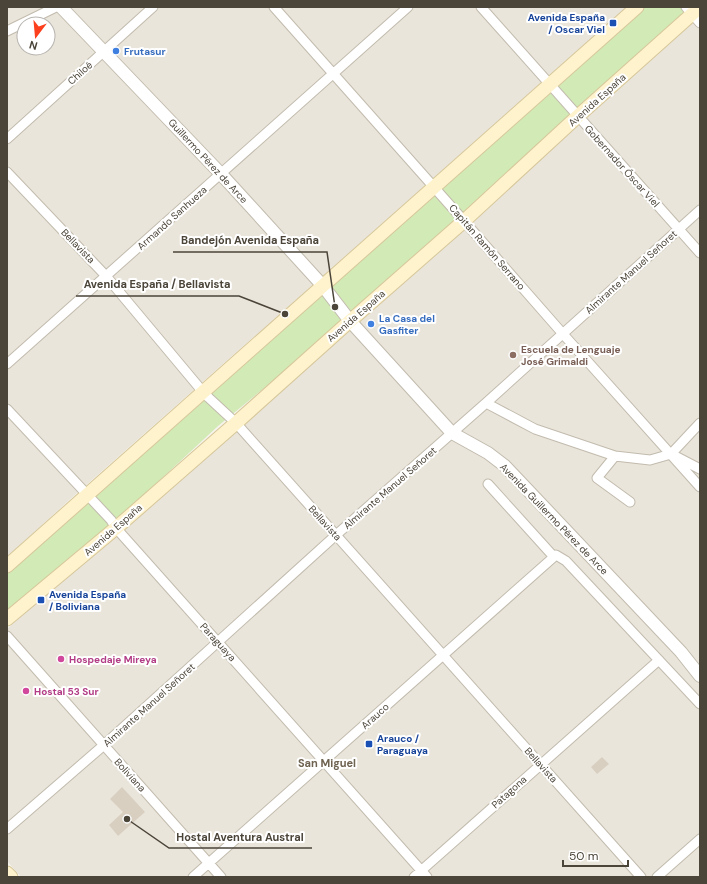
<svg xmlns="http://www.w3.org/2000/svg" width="707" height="884" viewBox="0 0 707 884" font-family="'DM Sans',sans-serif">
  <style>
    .residential { fill: #eae5da; fill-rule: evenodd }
    .green { fill: #d2eab5 }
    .building { fill: #d8cfc1 }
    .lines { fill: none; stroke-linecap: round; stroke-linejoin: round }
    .minor-casing { stroke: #c2bbae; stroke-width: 11 }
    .tertiary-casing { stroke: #c2bbae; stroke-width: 14 }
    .secondary-casing { stroke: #d6c79b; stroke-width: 15 }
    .minor { stroke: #fff; stroke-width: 9 }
    .tertiary { stroke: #fff; stroke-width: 12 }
    .secondary { stroke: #fff3cd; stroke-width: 13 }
    .transit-dot { fill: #1a4fb4; stroke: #fff; stroke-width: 1.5 }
    .shop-dot { fill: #3f7fe0; stroke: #fff; stroke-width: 1.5 }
    .education-dot { fill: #8d6e63; stroke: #fff; stroke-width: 1.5 }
    .hotel-dot { fill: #d1479c; stroke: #fff; stroke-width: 1.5 }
    .labels { text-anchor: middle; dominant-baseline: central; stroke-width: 4; stroke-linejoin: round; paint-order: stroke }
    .transit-label { font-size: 10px; font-weight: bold; fill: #164399; stroke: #fff; text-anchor: start }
    .shop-label { font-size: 10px; font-weight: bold; fill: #366cbe; stroke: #fff; text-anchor: start }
    .street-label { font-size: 10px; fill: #4b4439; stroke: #fff }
    .education-label { font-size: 10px; font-weight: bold; fill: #785e54; stroke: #fff; text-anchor: start }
    .hotel-label { font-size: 10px; font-weight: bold; fill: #b23c85; stroke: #fff; text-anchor: start }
    .neighbourhood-label { font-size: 11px; font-weight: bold; fill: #6e6250; stroke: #fff }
    .leader { fill: none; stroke: #4b4439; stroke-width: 1.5 }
    .callout-dot { fill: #4b4439; stroke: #fff; stroke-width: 1.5 }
    .callout-label { font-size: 11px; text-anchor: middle; font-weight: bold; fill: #4b4439; stroke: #fff; stroke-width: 4; stroke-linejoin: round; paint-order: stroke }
  </style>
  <rect width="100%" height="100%" fill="#f6f3ec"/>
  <path class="residential" d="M7,7H627L68,501L7,557ZM24,24H48V48H24Z
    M700,14V877H21L7,861V629Z"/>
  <path class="green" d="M644,7H697L348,319L218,426L118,519L7,612V572L215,388L323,295L429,199L555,89Z"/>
  <path class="building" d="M602,757L609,764L597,774L591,767Z
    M122,787L145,812L118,836L109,825L123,812L110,799Z"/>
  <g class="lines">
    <defs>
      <path id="minor" d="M274,7L464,221L563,334L700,487
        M481,7L700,253
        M686,7L700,23
        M7,31L56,7
        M7,139L153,7
        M7,172L106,276L203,392L209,398L236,423L641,877
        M7,364L408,7
        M486,403L535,429L615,456L650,460L671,454
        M7,409L111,520L116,528L427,877
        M671,454L700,423
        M615,456L597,478L630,502
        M675,456L700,469
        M488,484L554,557
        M7,636L221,877
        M7,829L104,745L336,535L486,403L700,210
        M193,877L556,555L566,561L700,704
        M414,877L659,660
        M657,877L700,839"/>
      <path id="tertiary" d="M61,7L221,174L323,286L350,321L452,433L488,453L505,466L681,652L700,676"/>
      <path id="secondary" d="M7,566L637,7
        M7,619L116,528L236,423L350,321L464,221L578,116L700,7
        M7,873L11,877"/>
    </defs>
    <use href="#minor" class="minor-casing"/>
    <use href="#tertiary" class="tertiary-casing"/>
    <use href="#secondary" class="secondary-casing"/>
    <use href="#minor" class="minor"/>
    <use href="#tertiary" class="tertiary"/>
    <use href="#secondary" class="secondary"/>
  </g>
  <g class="transit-dot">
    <rect x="609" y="19" width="8" height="8" rx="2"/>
    <rect x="37" y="596" width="8" height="8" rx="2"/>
    <rect x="365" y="740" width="8" height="8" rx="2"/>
  </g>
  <g class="shop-dot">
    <circle cx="116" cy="51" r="4"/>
    <circle cx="371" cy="324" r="4"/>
  </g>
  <circle class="education-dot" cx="513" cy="355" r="4"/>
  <g class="hotel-dot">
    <circle cx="61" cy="659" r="4"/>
    <circle cx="26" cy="691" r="4"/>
  </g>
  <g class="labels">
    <g class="transit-label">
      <text x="605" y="17" text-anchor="end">Avenida España<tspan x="605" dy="12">/ Oscar Viel</tspan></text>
      <text x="49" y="594">Avenida España<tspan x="49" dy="12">/ Boliviana</tspan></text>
      <text x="377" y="738">Arauco /<tspan x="377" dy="12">Paraguaya</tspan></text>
    </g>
    <g class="shop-label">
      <text x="124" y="51">Frutasur</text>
      <text x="379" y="318">La Casa del<tspan x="379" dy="12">Gasfiter</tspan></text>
    </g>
    <g class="street-label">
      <text transform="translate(80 73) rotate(-42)">Chiloé</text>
      <text transform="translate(597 100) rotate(-42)">Avenida España</text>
      <text transform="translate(208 161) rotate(47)">Guillermo Pérez de Arce</text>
      <text transform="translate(622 166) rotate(48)">Gobernador Óscar Viel</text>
      <text transform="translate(172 218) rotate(-42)">Armando Sanhueza</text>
      <text transform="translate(78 246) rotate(46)">Bellavista</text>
      <text transform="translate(487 247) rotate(49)">Capitán Ramón Serrano</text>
      <text transform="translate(631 272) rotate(-42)">Almirante Manuel Señoret</text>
      <text transform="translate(356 316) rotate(-41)">Avenida España</text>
      <text transform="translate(390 488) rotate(-41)">Almirante Manuel Señoret</text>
      <text transform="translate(554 519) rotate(46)">Avenida Guillermo Pérez de Arce</text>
      <text transform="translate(325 523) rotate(48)">Bellavista</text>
      <text transform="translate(113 530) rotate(-41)">Avenida España</text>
      <text transform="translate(218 642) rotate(48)">Paraguaya</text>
      <text transform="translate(149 705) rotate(-42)">Almirante Manuel Señoret</text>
      <text transform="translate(375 716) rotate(-42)">Arauco</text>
      <text transform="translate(541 765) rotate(48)">Bellavista</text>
      <text transform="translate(130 775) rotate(48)">Boliviana</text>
      <text transform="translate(509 792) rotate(-42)">Patagona</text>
    </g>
    <g class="education-label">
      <text x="521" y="349">Escuela de Lenguaje<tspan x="521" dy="12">José Grimaldi</tspan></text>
    </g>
    <g class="hotel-label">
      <text x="69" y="659">Hospedaje Mireya</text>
      <text x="34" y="691">Hostal 53 Sur</text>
    </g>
    <g class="neighbourhood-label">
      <text x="327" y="763">San Miguel</text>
    </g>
  </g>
  <path class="leader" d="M335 307L327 252H173M285 314L239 296H76M127 819L169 848H312"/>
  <g class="callout-dot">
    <circle cx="335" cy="307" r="4"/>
    <circle cx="285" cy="314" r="4"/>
    <circle cx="127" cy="819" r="4"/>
  </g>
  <g class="callout-label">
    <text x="250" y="244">Bandejón Avenida España</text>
    <text x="157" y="288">Avenida España / Bellavista</text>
    <text x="240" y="841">Hostal Aventura Austral</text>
  </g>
  <rect width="707" height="884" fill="none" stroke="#4b4439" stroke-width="16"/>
  <g transform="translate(36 36) rotate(196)"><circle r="19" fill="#ffffff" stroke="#b7b4b0"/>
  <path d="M0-3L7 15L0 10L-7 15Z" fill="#fc3f1d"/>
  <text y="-6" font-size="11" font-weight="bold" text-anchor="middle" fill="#4b4439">N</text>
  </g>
  <path d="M563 860v6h65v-6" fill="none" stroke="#4b4439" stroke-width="2"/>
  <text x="569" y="860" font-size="12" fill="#4b4439" stroke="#ffffff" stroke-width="3" paint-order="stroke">50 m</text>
</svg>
